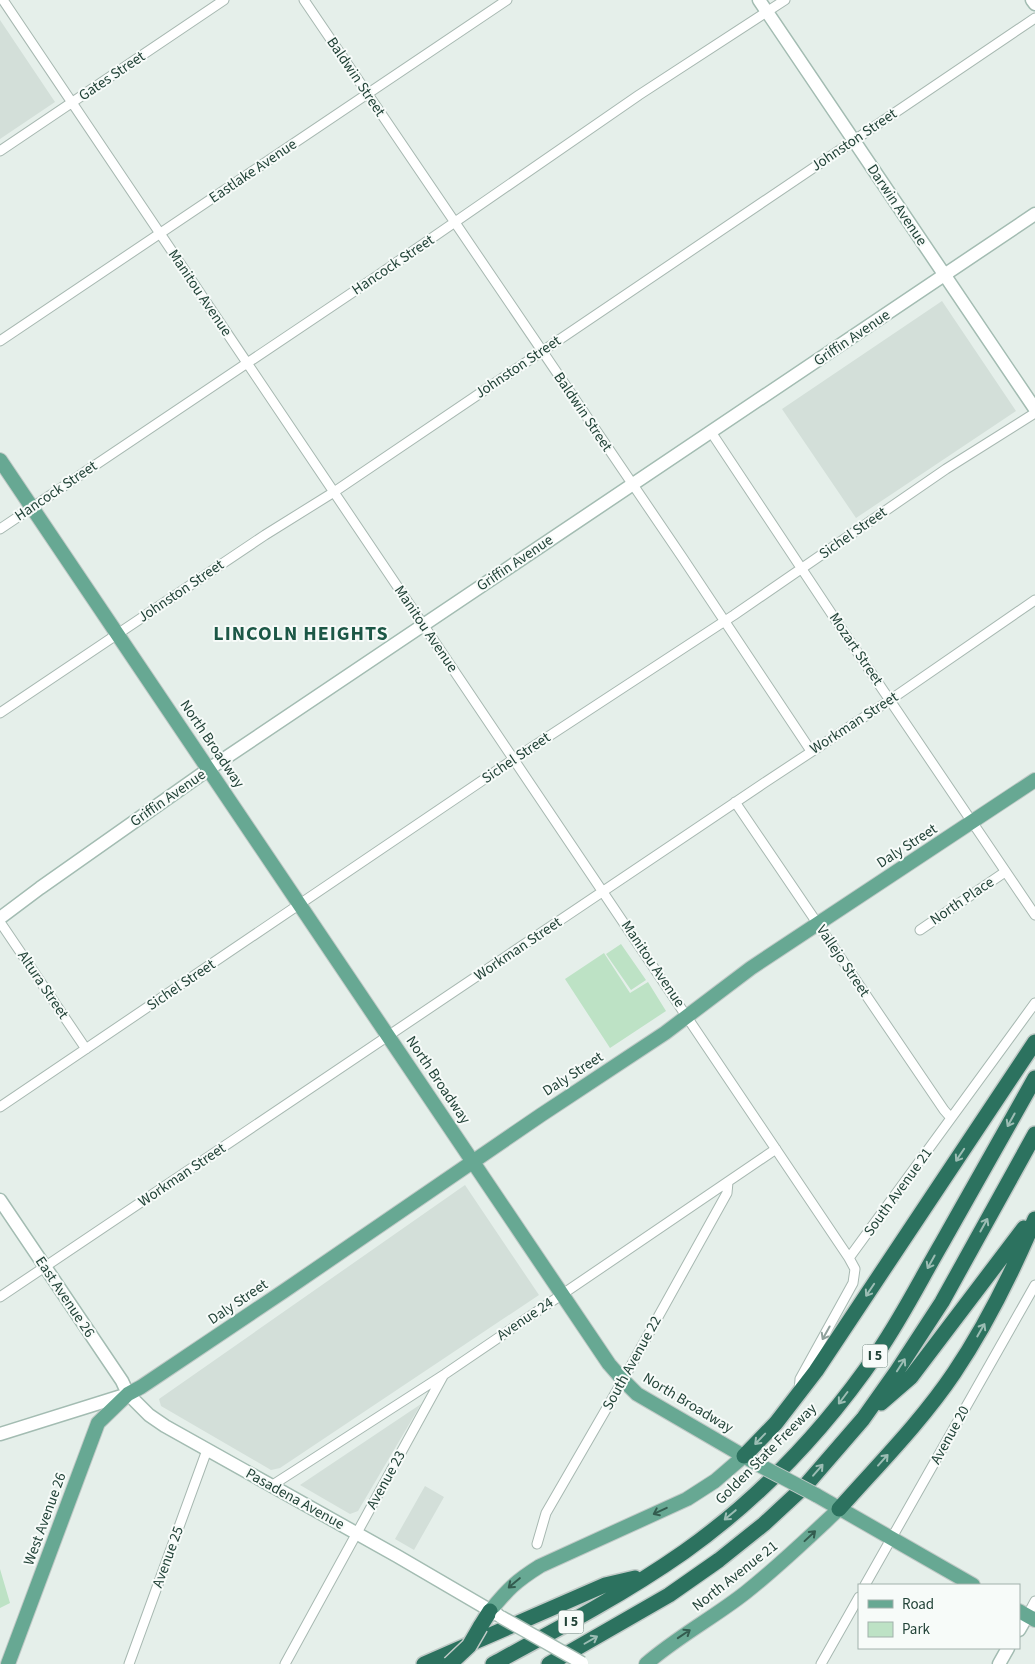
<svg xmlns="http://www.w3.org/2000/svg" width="1035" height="1664" viewBox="0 0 1035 1664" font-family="'Source Sans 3',sans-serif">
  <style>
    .built { fill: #d3dfd9 }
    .green { fill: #bde2c5 }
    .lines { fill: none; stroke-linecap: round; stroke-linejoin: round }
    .street-casing { stroke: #a7b8b1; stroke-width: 11 }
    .secondary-casing { stroke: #a3bcb2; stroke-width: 15 }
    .primary-casing { stroke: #c1cac7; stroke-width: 16 }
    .highway-casing { stroke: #c1cac7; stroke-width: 18 }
    .street { stroke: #fff; stroke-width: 9 }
    .secondary { stroke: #fff; stroke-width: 12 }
    .primary { stroke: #67a893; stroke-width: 14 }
    .highway { stroke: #2c725f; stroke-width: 15 }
    .secondary-bridge-casing { stroke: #a3bcb2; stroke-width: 15; stroke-linecap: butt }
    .primary-bridge-casing { stroke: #c1cac7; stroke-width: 16; stroke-linecap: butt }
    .highway-bridge-casing { stroke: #c1cac7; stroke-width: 18; stroke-linecap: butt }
    .secondary-bridge { stroke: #fff; stroke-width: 12 }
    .primary-bridge { stroke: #67a893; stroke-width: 14 }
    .highway-bridge { stroke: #2c725f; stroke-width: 15 }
    .oneway { stroke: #9cbdb4 }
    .oneway2 { stroke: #90a19c }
    .oneway3 { stroke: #335c4f }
    .labels { text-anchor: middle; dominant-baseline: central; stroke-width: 4; stroke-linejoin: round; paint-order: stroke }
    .shield { fill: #f7fbf9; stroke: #627a72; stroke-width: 1 }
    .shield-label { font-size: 14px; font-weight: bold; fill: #224338 }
    .street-label { font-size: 15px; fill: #224338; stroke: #f7fbf9 }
    .district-label { font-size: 20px; font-weight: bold; letter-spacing: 1px; fill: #1c5746; stroke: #f7fbf9 }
  </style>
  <rect width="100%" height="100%" fill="#e5efea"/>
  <path class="built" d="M0,20L55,102L0,139Z
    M942,301L1016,411L856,518L782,409Z
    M465,1185L539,1295L280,1468L271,1470L161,1406L159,1399Z
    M421,1404L358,1511L350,1514L300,1485Z
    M425,1486L444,1497L414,1550L395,1539Z"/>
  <path class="green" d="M621,944L646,980L631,990L606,954Z
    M604,953L630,993L648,982L666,1011L610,1048L565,979Z
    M0,1569L10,1603L0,1608Z"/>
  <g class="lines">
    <defs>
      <path id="street" d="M3,0L849,1258L855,1269L853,1283L800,1379L799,1391
        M304,0L682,557L811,751
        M0,151L224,0
        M0,341L507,0
        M711,432L841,628L1035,915
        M0,529L374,278L639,95L785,0
        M0,713L265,535L334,492L1035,18
        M735,802L944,1110L951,1118
        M0,922L86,1049
        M920,930L1005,872
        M0,1107L514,759L734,615L946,469L1035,413
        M849,1258L1035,1003
        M0,1297L764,783L890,700L1035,600
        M271,1486L445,1374L776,1149
        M537,1544L546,1513L623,1380L727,1193L728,1182
        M865,1585L1035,1285
        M1027,1616L1035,1601
        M129,1664L207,1450
        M285,1664L443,1376
        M821,1664L859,1597"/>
      <path id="secondary" d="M759,0L1035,409
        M1032,0L1035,4
        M0,918L40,888L209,769L1035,214
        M0,1200L122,1381L128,1394L149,1415L165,1426L397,1556L498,1615
        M0,1434L128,1394
        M1019,1630L1027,1616
        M999,1664L1008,1648"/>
      <path id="primary" d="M0,460L609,1364L623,1380L637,1394L759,1465
        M816,1495L973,1585
        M490,1611C508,1589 516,1581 540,1566L687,1499L715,1481L744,1456
        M1019,1611L1035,1620
        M8,1664L98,1423L128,1394L141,1387L284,1291L541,1115L665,1033L751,968L1035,780
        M646,1664C677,1637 713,1618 745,1593C778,1567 808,1538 839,1509"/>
      <path id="highway" d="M881,1403L911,1377L1024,1228
        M744,1456L776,1423L816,1371L1035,1042
        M839,1509C878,1465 921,1422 954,1373C987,1324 1012,1273 1035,1219
        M480,1627L490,1611
        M424,1664L605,1585L635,1578
        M493,1664C558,1629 624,1594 684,1552C760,1498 826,1428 878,1352C902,1317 921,1279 942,1243C973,1188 1004,1133 1035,1078
        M549,1664L669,1595L719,1560L764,1524L805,1486L863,1419L897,1371L942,1302L1035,1134"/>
    </defs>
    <use href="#street" class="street-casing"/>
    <use href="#secondary" class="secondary-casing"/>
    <use href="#primary" class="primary-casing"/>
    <use href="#highway" class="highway-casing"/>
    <use href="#street" class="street"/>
    <use href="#secondary" class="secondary"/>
    <use href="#primary" class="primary"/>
    <use href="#highway" class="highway"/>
    <defs>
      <path id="secondary-bridge" d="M501,1617L582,1663"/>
      <path id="primary-bridge" d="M759,1465L816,1495"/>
      <path id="highway-bridge" d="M450,1664L469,1646L480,1627"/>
    </defs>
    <use href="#secondary-bridge" class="secondary-bridge-casing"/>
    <use href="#primary-bridge" class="primary-bridge-casing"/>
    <use href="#highway-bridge" class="highway-bridge-casing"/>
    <use href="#secondary-bridge" class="secondary-bridge"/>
    <use href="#primary-bridge" class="primary-bridge"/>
    <use href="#highway-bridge" class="highway-bridge"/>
  </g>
  <defs><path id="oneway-shaft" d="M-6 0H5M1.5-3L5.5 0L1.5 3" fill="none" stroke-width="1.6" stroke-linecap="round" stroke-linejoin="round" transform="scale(1.25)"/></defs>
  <g class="oneway">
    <use href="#oneway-shaft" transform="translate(1011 1120) rotate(119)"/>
    <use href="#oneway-shaft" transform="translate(960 1155) rotate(124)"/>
    <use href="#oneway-shaft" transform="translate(984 1225) rotate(-61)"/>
    <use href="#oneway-shaft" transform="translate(931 1262) rotate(119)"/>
    <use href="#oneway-shaft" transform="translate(870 1290) rotate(124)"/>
    <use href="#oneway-shaft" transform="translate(981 1330) rotate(-60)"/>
    <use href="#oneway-shaft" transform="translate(901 1365) rotate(-57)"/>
    <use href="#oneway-shaft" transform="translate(843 1398) rotate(127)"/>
    <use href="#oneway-shaft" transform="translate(760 1439) rotate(134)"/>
    <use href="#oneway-shaft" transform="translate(883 1460) rotate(-48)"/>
    <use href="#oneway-shaft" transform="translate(818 1470) rotate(-49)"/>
    <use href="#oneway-shaft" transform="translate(730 1515) rotate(140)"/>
    <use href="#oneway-shaft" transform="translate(591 1640) rotate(-30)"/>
  </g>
  <use class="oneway2" href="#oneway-shaft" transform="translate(826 1333) rotate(119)"/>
  <g class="oneway3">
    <use href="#oneway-shaft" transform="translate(660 1511) rotate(155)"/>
    <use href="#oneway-shaft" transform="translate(810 1536) rotate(-43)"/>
    <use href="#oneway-shaft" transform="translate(514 1583) rotate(140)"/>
    <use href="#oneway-shaft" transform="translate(684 1634) rotate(-34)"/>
  </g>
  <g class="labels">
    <g class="shield">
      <rect x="862.5" y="1344.5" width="25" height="23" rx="4"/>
      <rect x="558.5" y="1610.5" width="25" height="23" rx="4"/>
    </g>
    <g class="shield-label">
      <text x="875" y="1356">I 5</text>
      <text x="571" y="1622">I 5</text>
    </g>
    <g class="street-label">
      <text transform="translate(112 76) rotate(-34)">Gates Street</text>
      <text transform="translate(356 77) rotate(56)">Baldwin Street</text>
      <text transform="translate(854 140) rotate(-34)">Johnston Street</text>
      <text transform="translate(253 171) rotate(-34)">Eastlake Avenue</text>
      <text transform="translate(897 205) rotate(56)">Darwin Avenue</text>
      <text transform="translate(393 265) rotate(-34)">Hancock Street</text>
      <text transform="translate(200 293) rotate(56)">Manitou Avenue</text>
      <text transform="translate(852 338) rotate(-34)">Griffin Avenue</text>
      <text transform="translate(518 367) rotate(-34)">Johnston Street</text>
      <text transform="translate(583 412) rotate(56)">Baldwin Street</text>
      <text transform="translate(56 491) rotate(-34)">Hancock Street</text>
      <text transform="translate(853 533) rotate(-35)">Sichel Street</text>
      <text transform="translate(515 563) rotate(-34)">Griffin Avenue</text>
      <text transform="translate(181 591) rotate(-34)">Johnston Street</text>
      <text transform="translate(426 629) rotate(56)">Manitou Avenue</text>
      <text transform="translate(856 649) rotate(56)">Mozart Street</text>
      <text transform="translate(854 723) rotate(-33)">Workman Street</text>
      <text transform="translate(212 744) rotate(56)">North Broadway</text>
      <text transform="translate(516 758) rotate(-34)">Sichel Street</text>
      <text transform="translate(168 798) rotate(-35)">Griffin Avenue</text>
      <text transform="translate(907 846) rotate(-33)">Daly Street</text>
      <text transform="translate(962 901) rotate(-34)">North Place</text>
      <text transform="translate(518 949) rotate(-34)">Workman Street</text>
      <text transform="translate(843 961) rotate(56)">Vallejo Street</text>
      <text transform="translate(653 964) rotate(56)">Manitou Avenue</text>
      <text transform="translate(43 985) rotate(56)">Altura Street</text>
      <text transform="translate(181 985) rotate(-34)">Sichel Street</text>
      <text transform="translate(573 1074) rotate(-33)">Daly Street</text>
      <text transform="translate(438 1080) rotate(56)">North Broadway</text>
      <text transform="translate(182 1175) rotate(-34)">Workman Street</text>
      <text transform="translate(898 1192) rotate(-54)">South Avenue 21</text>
      <text transform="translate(65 1297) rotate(56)">East Avenue 26</text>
      <text transform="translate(238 1302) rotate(-34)">Daly Street</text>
      <text transform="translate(525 1319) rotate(-34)">Avenue 24</text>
      <text transform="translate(632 1363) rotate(-61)">South Avenue 22</text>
      <text transform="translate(688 1403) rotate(31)">North Broadway</text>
      <text transform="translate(950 1435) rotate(-61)">Avenue 20</text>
      <text transform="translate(766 1454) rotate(-45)">Golden State Freeway</text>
      <text transform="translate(386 1480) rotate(-61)">Avenue 23</text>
      <text transform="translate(295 1499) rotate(29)">Pasadena Avenue</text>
      <text transform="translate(45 1519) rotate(-70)">West Avenue 26</text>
      <text transform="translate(168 1557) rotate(-70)">Avenue 25</text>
      <text transform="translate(735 1576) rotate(-38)">North Avenue 21</text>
    </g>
    <g class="district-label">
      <text x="301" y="634">LINCOLN HEIGHTS</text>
    </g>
  </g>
  <rect x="858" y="1584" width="162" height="65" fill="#f7fbf9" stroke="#a2b1ac"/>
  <rect x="868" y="1600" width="25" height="8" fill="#67a893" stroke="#a2b1ac"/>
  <text x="902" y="1609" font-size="15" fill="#224338">Road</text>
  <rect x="868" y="1622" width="25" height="15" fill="#bde2c5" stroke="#a2b1ac"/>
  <text x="902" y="1634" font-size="15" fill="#224338">Park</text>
</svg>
